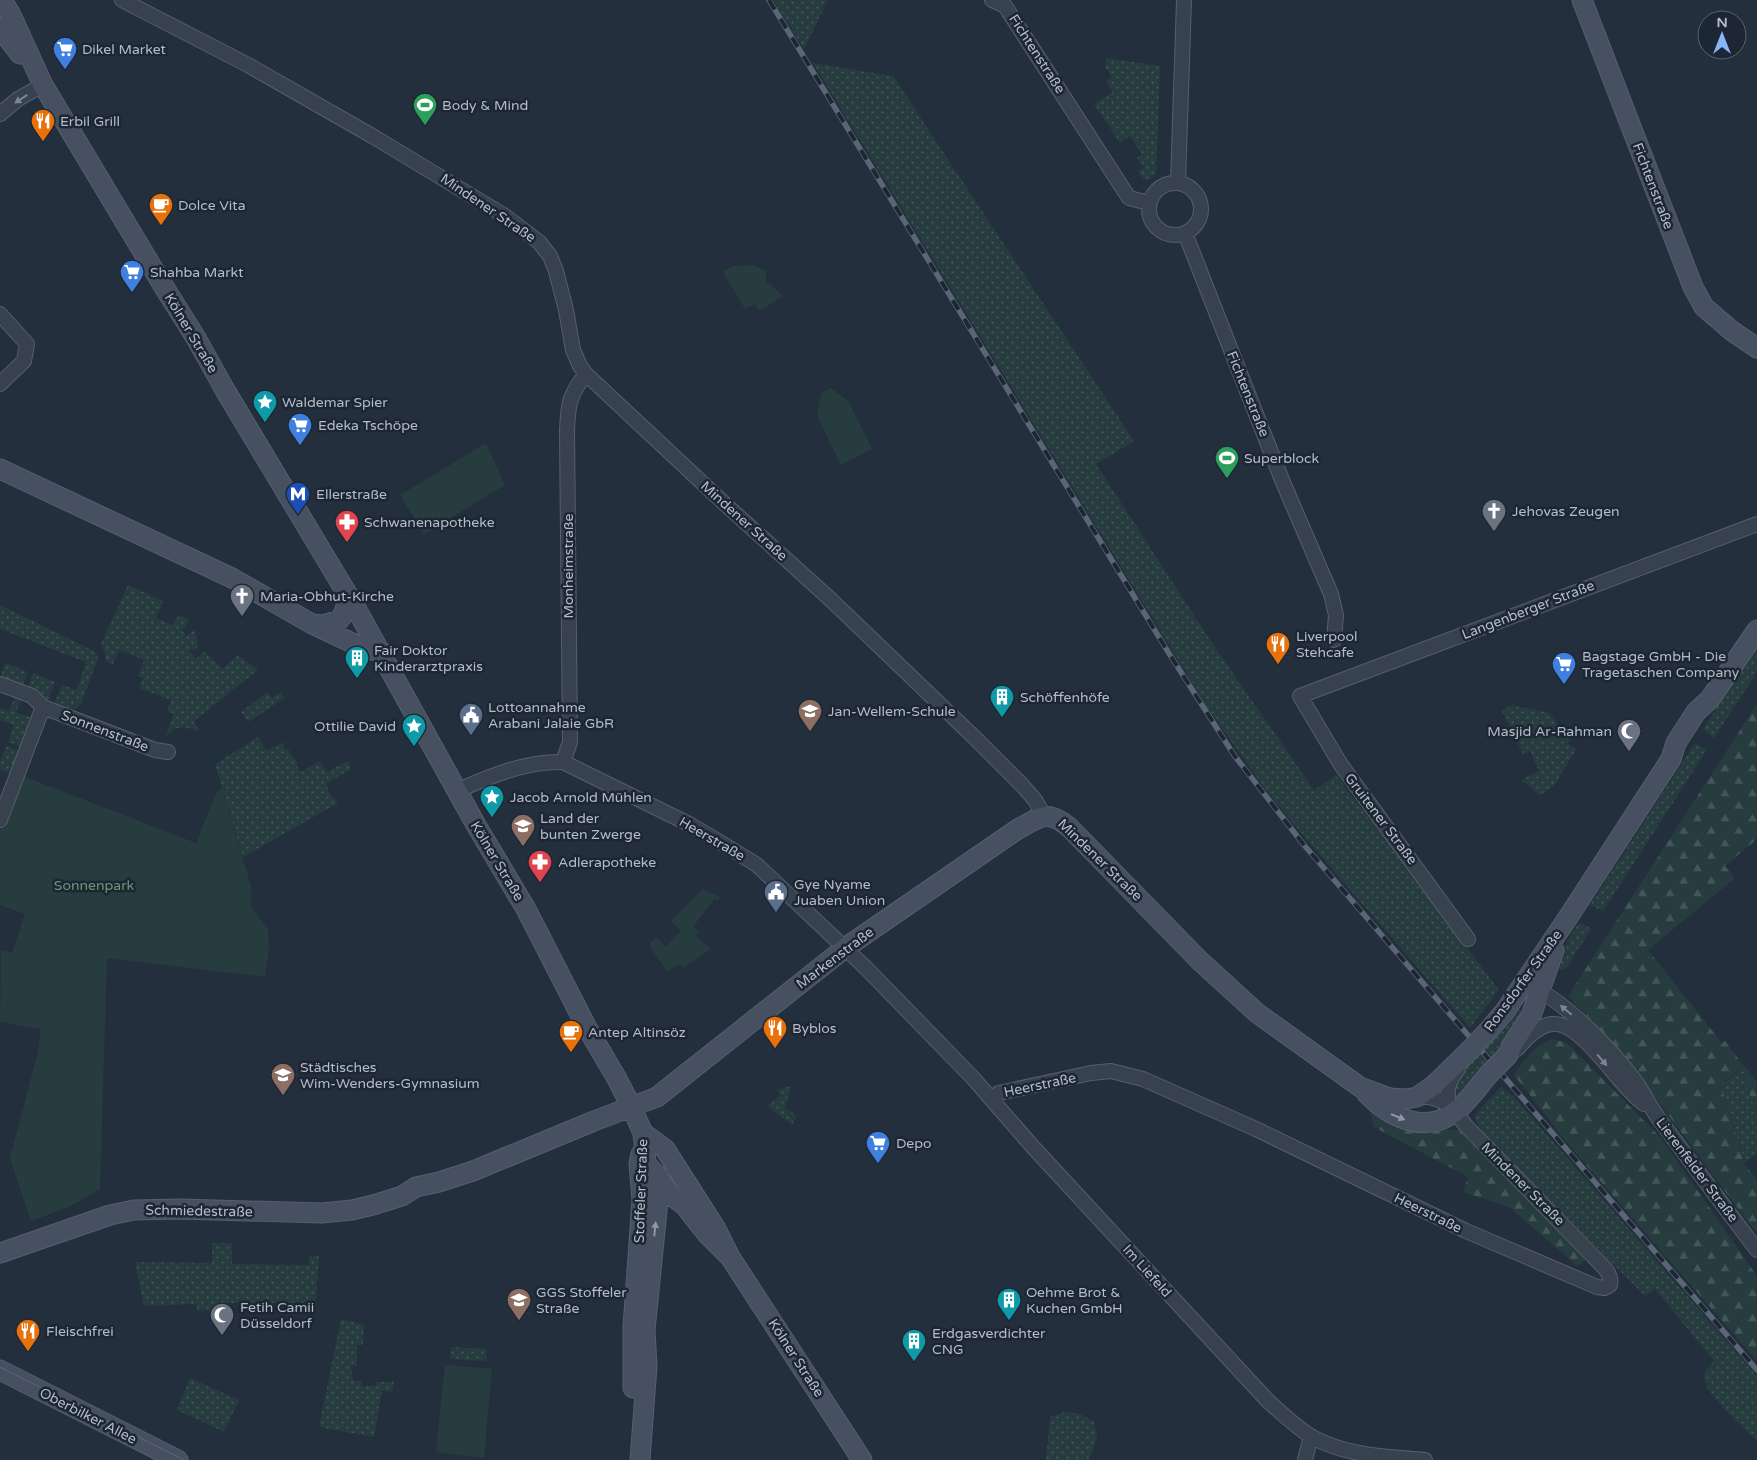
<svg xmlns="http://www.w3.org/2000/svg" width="1757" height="1460" viewBox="0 0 1757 1460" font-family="'Varela Round',sans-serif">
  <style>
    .grass { fill: url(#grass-dots) }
    .forest { fill: url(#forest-firs) }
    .park { fill: #263c3f }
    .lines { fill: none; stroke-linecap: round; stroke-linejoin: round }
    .street-casing { stroke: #565f6c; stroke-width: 16 }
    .secondary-casing { stroke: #565f6c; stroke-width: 21 }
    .street { stroke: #38414e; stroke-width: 14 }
    .secondary { stroke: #465061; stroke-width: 19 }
    .tram { stroke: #5a6575; stroke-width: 1 }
    .rail-casing { stroke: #5a6575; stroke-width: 5.5 }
    .rail { stroke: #1d2633; stroke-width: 4; stroke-dasharray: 11; stroke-linecap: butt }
    .secondary-bridge-casing { stroke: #565f6c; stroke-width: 21; stroke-linecap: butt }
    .secondary-bridge { stroke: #465061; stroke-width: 19 }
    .oneway { fill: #7c8592 }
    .oneway2 { fill: #8e96a5 }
    .labels { text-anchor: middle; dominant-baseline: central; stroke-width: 5; stroke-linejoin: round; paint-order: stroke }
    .poi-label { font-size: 14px; fill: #b4bcc9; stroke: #1d2633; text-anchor: start }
    .street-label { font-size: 14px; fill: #b4bcc9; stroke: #1d2633 }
    .park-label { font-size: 14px; fill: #6b9a76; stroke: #1d2633 }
  </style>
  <defs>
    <pattern id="grass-dots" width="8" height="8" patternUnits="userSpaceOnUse" patternTransform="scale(1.25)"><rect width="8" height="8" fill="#263c3f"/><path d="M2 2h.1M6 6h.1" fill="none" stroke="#435659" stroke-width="1.8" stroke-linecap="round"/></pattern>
    <pattern id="forest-firs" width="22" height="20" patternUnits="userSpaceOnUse" patternTransform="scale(1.25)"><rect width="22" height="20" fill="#263c3f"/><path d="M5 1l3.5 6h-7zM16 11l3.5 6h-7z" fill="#435659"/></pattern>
  </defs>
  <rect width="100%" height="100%" fill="#242f3e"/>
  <path class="grass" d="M773,0H828L804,49Z
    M1107,58L1160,66L1156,174L1154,177L1146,180L1143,178L1138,171L1144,168L1137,158L1142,154L1130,136L1120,143L1094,104L1113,92L1106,81L1112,77L1105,67Z
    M813,63L893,76L1134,441L1096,464L1210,640L1314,790L1336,775L1499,990L1470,1028L1307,840L1268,793L1207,707Z
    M128,585L163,601L156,618L172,625L179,615L189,620L186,626L182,630L186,636L195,630L198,646L196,649L189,650L196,659L205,651L222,669L238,655L258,670L194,721L199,731C183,727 177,724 165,737L174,714L167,711L171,700L139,688L143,678L138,676L144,660L119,650L113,664L106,661L105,653L101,644Z
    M0,605L96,652L98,658L81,704L75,709H71L56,704L55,701L62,685L77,690L86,662L0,629Z
    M1757,645V672L1714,738L1703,729Z
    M5,663L28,672L22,686L0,678Z
    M33,673L55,682L49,698L50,702L47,703L42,695L27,689Z
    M267,692L272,698L281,692L285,698L248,722L241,712Z
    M15,697L21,699L16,712L32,718L21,746L8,742L14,725L0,720V708L9,711Z
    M1512,705L1549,713L1560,727L1572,736L1568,743L1576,749L1554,786L1540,795L1521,780L1539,771L1530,751L1523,754L1502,711Z
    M258,737L266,750L283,743L285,750L288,749L298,764L297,766L301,772L320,761L327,772L348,761L351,769L326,784L330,794L338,803L243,857L215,764Z
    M1695,743L1707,750L1603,911L1590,905Z
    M6,746L23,752L14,775L0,770V763Z
    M1579,922L1591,929L1568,966L1563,970L1555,969L1557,959Z
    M1517,1009L1525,1011L1513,1036L1455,1100L1453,1098L1457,1078Z
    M1743,1065L1748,1070L1745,1080L1757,1116V1154L1745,1163L1726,1099L1719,1086L1729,1079Z
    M791,1086L785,1108L796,1115V1118L792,1124L774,1112L768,1105L781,1096L777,1090Z
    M1501,1087L1515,1098L1757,1376V1441C1745,1429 1704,1393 1704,1377C1705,1370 1710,1366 1714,1361L1655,1289L1645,1296L1480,1130L1475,1118L1478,1111Z
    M212,1243H232V1264L309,1265V1255L319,1256L316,1300L310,1301L309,1303H265V1310H241L240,1303H222L223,1310L197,1311V1304L144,1306L135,1262L212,1263Z
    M341,1319L364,1325L363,1345H357V1366H351L353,1380L361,1381L362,1386H376V1382H394L392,1392L382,1391L374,1437L319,1427Z
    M451,1347L487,1349L486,1361L450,1359Z
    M190,1378L239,1400L224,1432L177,1410Z
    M1064,1412L1080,1414L1094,1422L1097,1436L1089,1460H1046L1050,1416H1055Z"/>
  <path class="forest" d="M1757,704V839L1725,866L1735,878L1648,950L1722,1043L1725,1041L1743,1065L1719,1086L1726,1099L1745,1165L1757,1179V1234L1620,1050L1568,996Z
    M1553,1039L1567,1043L1661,1138L1757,1276V1361L1567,1143L1514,1075C1523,1061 1536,1044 1553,1039Z
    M1748,1070L1757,1082V1116L1745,1080Z
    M1370,1111L1397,1125L1459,1130L1544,1213L1588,1259L1577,1266L1509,1207L1463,1192L1468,1177L1374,1127Z"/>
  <path class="park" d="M752,265L766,270V281L783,296L759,311L755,304L745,309L723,272L732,266Z
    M831,388L848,401L872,449L841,465L817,416L821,393Z
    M486,443L505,485L424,534L400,495Z
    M23,776L196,843L216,793L222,788L251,886V907L268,930L269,949L265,977L107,958L100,1189L69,1207L31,1221L10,1158L38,1051L41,1029L0,1022L1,951V950L12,953L25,914L0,905V831L14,793Z
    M703,889L720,897L718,900L714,899L693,927L699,932L696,936L711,949L683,968L679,964L667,972L649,945L656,937L666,946L681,931L671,921Z
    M445,1365L492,1369L484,1458L436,1452Z"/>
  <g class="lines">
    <defs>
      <path id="street" d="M122,0L248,65L374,137L505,216L539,242L550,256L556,271L566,310L573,350L580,366L586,374L726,505L829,598L976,739L1022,785L1035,800L1044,816
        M992,0L1005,6L1129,198L1149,203
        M0,114L18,99L43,85
        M1149 209a26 26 0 1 1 52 0a26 26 0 1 1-52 0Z
        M1178,183L1184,0
        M1185,233L1282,480L1331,594L1336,615L1334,640
        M0,314L27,344L24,361L0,384
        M0,684L32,696L43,707L155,750L168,752
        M563,762L570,742L567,431C568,405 569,395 586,374
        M457,791C490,776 526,761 563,762L691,825L733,850L757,865L866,968L973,1078L1032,1146L1267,1400C1281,1413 1296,1427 1312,1437C1347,1456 1387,1457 1425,1460
        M0,820L43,707
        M1468,939L1341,765L1300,696L1757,524
        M1532,987C1566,1002 1613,1051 1635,1081C1644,1093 1650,1107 1659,1119C1692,1163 1724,1207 1757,1250
        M1517,1049C1526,1039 1537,1026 1552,1024C1579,1021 1612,1074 1630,1091C1634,1096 1639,1100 1644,1104
        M991,1099L999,1093L1091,1073L1111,1071L1143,1079L1256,1129L1466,1231L1597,1287L1604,1288L1610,1285C1613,1273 1600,1264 1593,1256L1467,1127C1452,1109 1443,1094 1417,1097
        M1449,1106C1446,1090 1448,1082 1458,1069
        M1305,1460L1311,1436"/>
      <path id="secondary" d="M2,0L11,15L43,85L164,287L196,338L225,390L358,612L476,825L526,909L586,1026L616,1077L631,1106L643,1133L646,1163L672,1196L685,1206L707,1234L730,1257
        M1582,0L1693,287L1704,307L1732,331L1757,348
        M0,28L20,54
        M0,469L232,578L312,624L365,649L382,652
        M312,624L323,625L339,620C347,612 347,602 346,591
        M1488,1031L1505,1011L1567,919L1671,759L1676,743L1696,712L1710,699L1757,630
        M1508,1055L1512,1045L1531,1016L1554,950
        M1366,1093C1389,1117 1424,1135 1455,1112C1468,1102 1478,1087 1489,1074
        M643,1133L665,1149L716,1229L730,1257L862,1460
        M0,1253L110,1215L134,1210L180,1209L322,1213L352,1210L373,1205L402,1196L416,1187L439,1182L473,1171L594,1121L657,1097L845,948L1018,829C1040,817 1047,809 1069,827L1200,961L1257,1013L1360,1087L1390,1098L1406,1099L1417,1097L1434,1085L1468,1052
        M0,1370L178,1460
        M633,1388V1327L642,1200L639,1164L641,1154
        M640,1460L647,1366L645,1330L658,1201L656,1174"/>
    </defs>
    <use href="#street" class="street-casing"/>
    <use href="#secondary" class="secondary-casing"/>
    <use href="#street" class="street"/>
    <use href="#secondary" class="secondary"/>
    <path class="tram" d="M0,1367L184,1460"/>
    <defs>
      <path id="rail" d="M769,0L1170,655L1234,755L1304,845L1757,1370"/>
    </defs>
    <use href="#rail" class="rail-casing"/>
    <use href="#rail" class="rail"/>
    <defs>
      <path id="secondary-bridge" d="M1468,1052L1488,1031
        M1489,1074L1508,1055"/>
    </defs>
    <use href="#secondary-bridge" class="secondary-bridge-casing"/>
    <use href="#secondary-bridge" class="secondary-bridge"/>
  </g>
  <defs><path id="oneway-solid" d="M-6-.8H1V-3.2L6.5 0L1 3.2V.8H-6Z" transform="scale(1.25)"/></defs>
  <g class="oneway">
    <use href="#oneway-solid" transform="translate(21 99) rotate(147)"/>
    <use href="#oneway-solid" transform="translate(1566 1010) rotate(-140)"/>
    <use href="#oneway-solid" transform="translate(1602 1060) rotate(49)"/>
  </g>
  <g class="oneway2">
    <use href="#oneway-solid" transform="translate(1398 1117) rotate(22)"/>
    <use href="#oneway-solid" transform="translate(655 1229) rotate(-84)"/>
  </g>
  <defs>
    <symbol id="supermarket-pin" viewBox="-11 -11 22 30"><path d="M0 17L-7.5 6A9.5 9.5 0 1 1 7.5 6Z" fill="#3f7fe0" stroke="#1d2633"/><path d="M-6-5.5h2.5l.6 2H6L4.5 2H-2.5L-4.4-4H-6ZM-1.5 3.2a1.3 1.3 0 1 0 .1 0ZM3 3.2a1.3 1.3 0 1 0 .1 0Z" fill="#fff"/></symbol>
    <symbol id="stadium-pin" viewBox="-11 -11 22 30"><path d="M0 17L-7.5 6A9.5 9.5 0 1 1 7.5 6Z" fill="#2e9e5b" stroke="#1d2633"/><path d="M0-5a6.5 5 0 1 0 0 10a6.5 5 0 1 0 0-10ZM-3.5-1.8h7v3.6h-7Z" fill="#fff"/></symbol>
    <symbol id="restaurant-pin" viewBox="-11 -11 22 30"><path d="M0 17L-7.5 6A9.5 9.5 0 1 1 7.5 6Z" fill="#e8710a" stroke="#1d2633"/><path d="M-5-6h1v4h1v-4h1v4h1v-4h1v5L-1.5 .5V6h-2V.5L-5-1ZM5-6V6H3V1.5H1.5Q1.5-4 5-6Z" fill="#fff"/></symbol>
    <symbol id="cafe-pin" viewBox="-11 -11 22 30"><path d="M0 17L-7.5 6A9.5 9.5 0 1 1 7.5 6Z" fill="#e8710a" stroke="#1d2633"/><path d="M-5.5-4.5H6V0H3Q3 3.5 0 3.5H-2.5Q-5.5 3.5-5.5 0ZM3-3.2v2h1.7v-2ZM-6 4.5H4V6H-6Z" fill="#fff"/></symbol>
    <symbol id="sight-pin" viewBox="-11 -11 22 30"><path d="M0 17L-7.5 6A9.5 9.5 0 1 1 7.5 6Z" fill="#0f9aa8" stroke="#1d2633"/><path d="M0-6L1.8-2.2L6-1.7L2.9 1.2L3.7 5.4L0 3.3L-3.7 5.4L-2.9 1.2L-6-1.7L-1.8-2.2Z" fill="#fff"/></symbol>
    <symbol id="metro-pin" viewBox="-11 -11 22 30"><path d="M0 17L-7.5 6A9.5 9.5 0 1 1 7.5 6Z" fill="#1a4fb4" stroke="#1d2633"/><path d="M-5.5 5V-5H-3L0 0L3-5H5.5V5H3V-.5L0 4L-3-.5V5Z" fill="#fff"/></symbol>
    <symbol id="church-pin" viewBox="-11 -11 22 30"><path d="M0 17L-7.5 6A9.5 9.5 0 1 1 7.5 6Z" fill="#6b7280" stroke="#1d2633"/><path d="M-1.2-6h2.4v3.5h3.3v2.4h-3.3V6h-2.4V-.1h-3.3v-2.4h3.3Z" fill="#fff"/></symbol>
    <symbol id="pharmacy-pin" viewBox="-11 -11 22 30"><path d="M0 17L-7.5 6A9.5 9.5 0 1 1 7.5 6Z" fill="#e0444e" stroke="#1d2633"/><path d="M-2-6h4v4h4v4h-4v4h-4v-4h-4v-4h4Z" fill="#fff"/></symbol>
    <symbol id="building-pin" viewBox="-11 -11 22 30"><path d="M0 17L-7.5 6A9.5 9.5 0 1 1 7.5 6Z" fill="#0f9aa8" stroke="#1d2633"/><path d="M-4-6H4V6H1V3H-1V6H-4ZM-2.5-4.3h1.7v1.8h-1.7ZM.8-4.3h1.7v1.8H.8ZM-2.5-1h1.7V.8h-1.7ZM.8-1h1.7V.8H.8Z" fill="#fff"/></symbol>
    <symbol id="school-pin" viewBox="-11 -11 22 30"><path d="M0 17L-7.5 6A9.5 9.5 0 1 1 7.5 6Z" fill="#8d6e63" stroke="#1d2633"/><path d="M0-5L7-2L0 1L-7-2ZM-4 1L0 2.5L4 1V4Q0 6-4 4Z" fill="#fff"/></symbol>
    <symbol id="civic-pin" viewBox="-11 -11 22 30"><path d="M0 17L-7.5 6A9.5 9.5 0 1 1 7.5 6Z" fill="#5c6f8a" stroke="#1d2633"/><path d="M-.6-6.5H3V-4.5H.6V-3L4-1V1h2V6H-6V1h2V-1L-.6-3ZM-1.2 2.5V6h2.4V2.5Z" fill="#fff"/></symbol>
    <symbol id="mosque-pin" viewBox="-11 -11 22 30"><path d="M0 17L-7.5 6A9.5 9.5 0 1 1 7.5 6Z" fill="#6b7280" stroke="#1d2633"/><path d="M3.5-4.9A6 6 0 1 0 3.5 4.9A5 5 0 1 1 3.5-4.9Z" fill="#fff"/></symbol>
  </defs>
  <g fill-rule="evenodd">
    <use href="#supermarket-pin" x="51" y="35" width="28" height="38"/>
    <use href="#stadium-pin" x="411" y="91" width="28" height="38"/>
    <use href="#restaurant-pin" x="29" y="107" width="28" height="38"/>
    <use href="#cafe-pin" x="147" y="191" width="28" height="38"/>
    <use href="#supermarket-pin" x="118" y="258" width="28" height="38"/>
    <use href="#sight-pin" x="251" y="388" width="28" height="38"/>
    <use href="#supermarket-pin" x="286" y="411" width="28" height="38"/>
    <use href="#stadium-pin" x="1213" y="444" width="28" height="38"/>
    <use href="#metro-pin" x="284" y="480" width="28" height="38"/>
    <use href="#church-pin" x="1480" y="497" width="28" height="38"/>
    <use href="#pharmacy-pin" x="333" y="508" width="28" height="38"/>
    <use href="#church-pin" x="228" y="582" width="28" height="38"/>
    <use href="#restaurant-pin" x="1264" y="630" width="28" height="38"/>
    <use href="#building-pin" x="343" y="644" width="28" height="38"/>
    <use href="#supermarket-pin" x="1550" y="650" width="28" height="38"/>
    <use href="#building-pin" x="988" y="683" width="28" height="38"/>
    <use href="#school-pin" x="796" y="697" width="28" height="38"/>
    <use href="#civic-pin" x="457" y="701" width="28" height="38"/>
    <use href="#sight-pin" x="400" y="712" width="28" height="38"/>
    <use href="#mosque-pin" x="1615" y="717" width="28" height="38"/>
    <use href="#sight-pin" x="478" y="783" width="28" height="38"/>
    <use href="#school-pin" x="509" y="812" width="28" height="38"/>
    <use href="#pharmacy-pin" x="526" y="848" width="28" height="38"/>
    <use href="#civic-pin" x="762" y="878" width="28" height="38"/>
    <use href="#restaurant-pin" x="761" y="1014" width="28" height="38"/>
    <use href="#cafe-pin" x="557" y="1018" width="28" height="38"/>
    <use href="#school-pin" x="269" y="1061" width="28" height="38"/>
    <use href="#supermarket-pin" x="864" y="1129" width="28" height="38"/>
    <use href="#school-pin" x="505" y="1286" width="28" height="38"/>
    <use href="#building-pin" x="995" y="1286" width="28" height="38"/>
    <use href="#mosque-pin" x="208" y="1301" width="28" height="38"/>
    <use href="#restaurant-pin" x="14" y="1317" width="28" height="38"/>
    <use href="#building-pin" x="900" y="1327" width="28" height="38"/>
  </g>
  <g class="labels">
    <g class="poi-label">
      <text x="82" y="49">Dikel Market</text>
      <text x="442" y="105">Body &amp; Mind</text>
      <text x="60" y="121">Erbil Grill</text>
      <text x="178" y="205">Dolce Vita</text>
      <text x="150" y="272">Shahba Markt</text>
      <text x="282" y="402">Waldemar Spier</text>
      <text x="318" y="425">Edeka Tschöpe</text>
      <text x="1244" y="458">Superblock</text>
      <text x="316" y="494">Ellerstraße</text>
      <text x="1512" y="511">Jehovas Zeugen</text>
      <text x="364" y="522">Schwanenapotheke</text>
      <text x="260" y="596">Maria-Obhut-Kirche</text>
      <text x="1296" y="636">Liverpool<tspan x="1296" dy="16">Stehcafe</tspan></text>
      <text x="374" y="650">Fair Doktor<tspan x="374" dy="16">Kinderarztpraxis</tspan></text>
      <text x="1582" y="656">Bagstage GmbH - Die<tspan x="1582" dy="16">Tragetaschen Company</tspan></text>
      <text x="1020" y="697">Schöffenhöfe</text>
      <text x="488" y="707">Lottoannahme<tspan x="488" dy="16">Arabani Jalaie GbR</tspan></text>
      <text x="828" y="711">Jan-Wellem-Schule</text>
      <text x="396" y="726" text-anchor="end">Ottilie David</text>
      <text x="1612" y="731" text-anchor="end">Masjid Ar-Rahman</text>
      <text x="510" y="797">Jacob Arnold Mühlen</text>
      <text x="540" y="818">Land der<tspan x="540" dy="16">bunten Zwerge</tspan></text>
      <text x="558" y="862">Adlerapotheke</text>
      <text x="794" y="884">Gye Nyame<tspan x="794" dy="16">Juaben Union</tspan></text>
      <text x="792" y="1028">Byblos</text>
      <text x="588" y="1032">Antep Altinsöz</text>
      <text x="300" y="1067">Städtisches<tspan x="300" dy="16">Wim-Wenders-Gymnasium</tspan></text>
      <text x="896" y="1143">Depo</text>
      <text x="536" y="1292">GGS Stoffeler<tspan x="536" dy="16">Straße</tspan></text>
      <text x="1026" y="1292">Oehme Brot &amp;<tspan x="1026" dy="16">Kuchen GmbH</tspan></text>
      <text x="240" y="1307">Fetih Camii<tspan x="240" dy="16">Düsseldorf</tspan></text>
      <text x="46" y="1331">Fleischfrei</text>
      <text x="932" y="1333">Erdgasverdichter<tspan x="932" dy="16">CNG</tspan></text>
    </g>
    <g class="street-label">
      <text transform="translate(1037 54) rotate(57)">Fichtenstraße</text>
      <text transform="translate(1653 186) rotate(69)">Fichtenstraße</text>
      <text transform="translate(488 208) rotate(34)">Mindener Straße</text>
      <text transform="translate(191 333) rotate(59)">Kölner Straße</text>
      <text transform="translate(1248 394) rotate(68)">Fichtenstraße</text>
      <text transform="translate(744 521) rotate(42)">Mindener Straße</text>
      <text transform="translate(568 566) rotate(-90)">Monheimstraße</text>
      <text transform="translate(1528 610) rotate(-21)">Langenberger Straße</text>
      <text transform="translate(105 731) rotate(21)">Sonnenstraße</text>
      <text transform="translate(1381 819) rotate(53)">Gruitener Straße</text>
      <text transform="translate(712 839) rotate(30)">Heerstraße</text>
      <text transform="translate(1100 860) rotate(44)">Mindener Straße</text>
      <text transform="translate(497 861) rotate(59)">Kölner Straße</text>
      <text transform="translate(835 958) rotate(-37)">Markenstraße</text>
      <text transform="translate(1523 981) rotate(-54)">Ronsdorfer Straße</text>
      <text transform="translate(1040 1085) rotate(-12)">Heerstraße</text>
      <text transform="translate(1697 1170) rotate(53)">Lierenfelder Straße</text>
      <text transform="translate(1523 1184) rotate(45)">Mindener Straße</text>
      <text transform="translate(641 1191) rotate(-88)">Stoffeler Straße</text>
      <text transform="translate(199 1211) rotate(1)">Schmiedestraße</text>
      <text transform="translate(1428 1213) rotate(26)">Heerstraße</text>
      <text transform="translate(1147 1271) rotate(48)">Im Liefeld</text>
      <text transform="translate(796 1358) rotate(57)">Kölner Straße</text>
      <text transform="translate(88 1416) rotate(27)">Oberbilker Allee</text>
    </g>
    <g class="park-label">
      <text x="94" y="885">Sonnenpark</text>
    </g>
  </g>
  <g transform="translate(1722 35)"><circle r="24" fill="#1d2633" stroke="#59626f"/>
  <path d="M0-4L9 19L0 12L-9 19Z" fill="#8ab4f8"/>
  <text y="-8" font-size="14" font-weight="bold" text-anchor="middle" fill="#b4bcc9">N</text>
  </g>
</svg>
